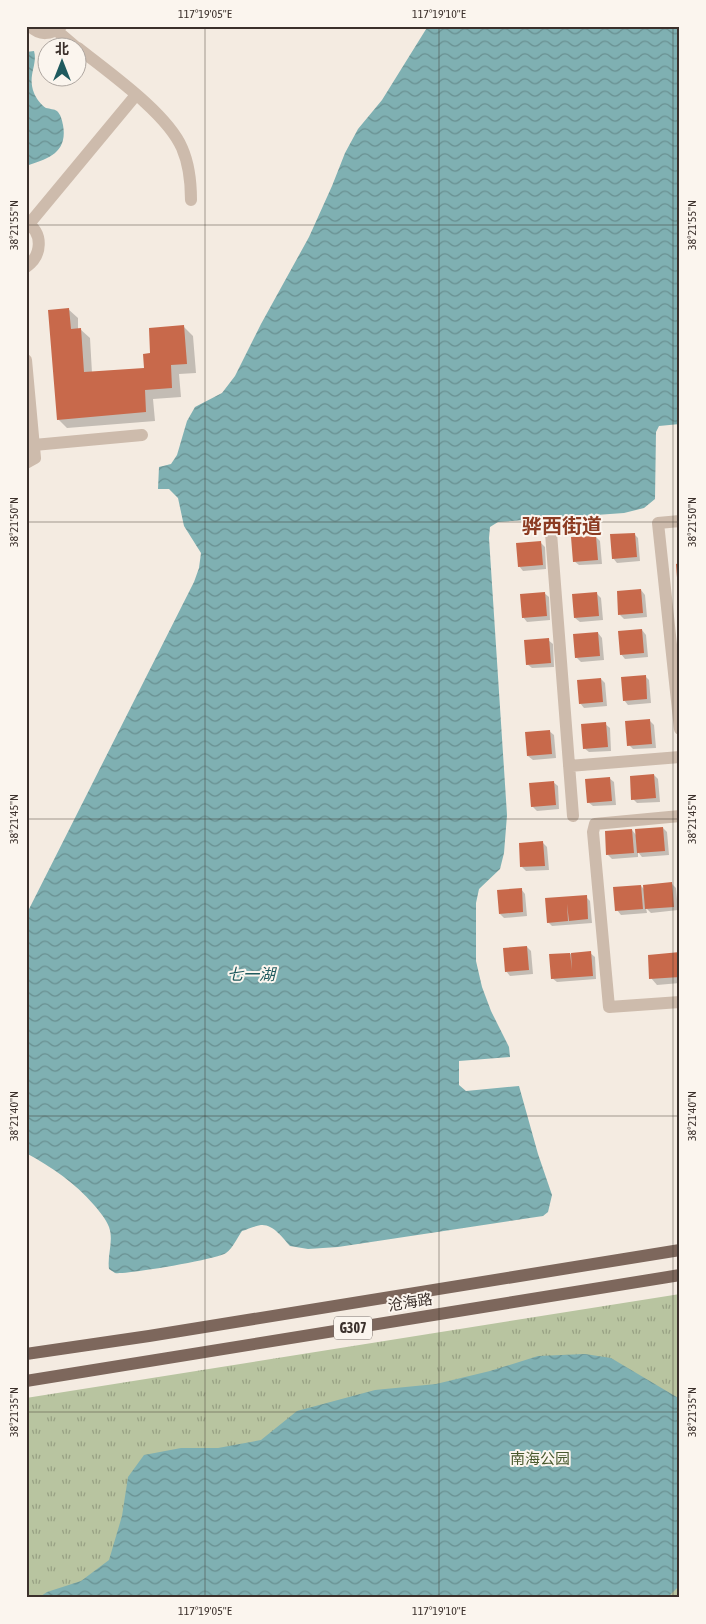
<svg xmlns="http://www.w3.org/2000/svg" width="706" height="1624" viewBox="0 0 706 1624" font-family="'Asap Condensed','Noto Sans SC',sans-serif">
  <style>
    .park { fill: url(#park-tufts) }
    .water { fill: url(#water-waves) }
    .shadow { fill: #0003 }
    .building { fill: #c8694b }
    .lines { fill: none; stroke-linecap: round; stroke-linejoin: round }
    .minor { stroke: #cdbbac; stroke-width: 12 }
    .major { stroke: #7d675c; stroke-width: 12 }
    .ticks { fill: none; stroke: #3b302b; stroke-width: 1; stroke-opacity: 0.45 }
    .labels { text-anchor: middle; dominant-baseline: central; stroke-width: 4; stroke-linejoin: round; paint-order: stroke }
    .shield { fill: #fbf5ee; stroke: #756b66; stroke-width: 1 }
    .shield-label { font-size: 14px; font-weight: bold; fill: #3b302b }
    .street-label { font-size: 15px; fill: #3b302b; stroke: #fbf5ee }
    .park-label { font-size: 15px; fill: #4a5a2e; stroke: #fbf5ee }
    .water-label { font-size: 16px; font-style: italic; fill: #1f5a5e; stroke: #fbf5ee }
    .district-label { font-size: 20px; font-weight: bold; fill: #8c3b22; stroke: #fbf5ee }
    .neatline { fill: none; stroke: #3b302b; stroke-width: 2 }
    .ticks-label { font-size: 12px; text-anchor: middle; fill: #3b302b }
  </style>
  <defs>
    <pattern id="park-tufts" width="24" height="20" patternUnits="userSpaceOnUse" patternTransform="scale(1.25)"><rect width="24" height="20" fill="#b8c4a0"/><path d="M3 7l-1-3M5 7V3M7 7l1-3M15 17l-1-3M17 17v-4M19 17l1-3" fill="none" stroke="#97a083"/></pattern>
    <pattern id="water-waves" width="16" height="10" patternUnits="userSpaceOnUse" patternTransform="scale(1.25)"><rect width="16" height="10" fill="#7fb0b2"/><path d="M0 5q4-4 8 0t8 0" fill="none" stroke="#699091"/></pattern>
  </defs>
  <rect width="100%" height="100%" fill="#f4ebe1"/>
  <path class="park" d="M680,1294V1598H26V1398Z"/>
  <path class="water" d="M428,26H680V424L659,426L656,432L655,499L644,508L624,513L498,522L490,527L489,538L507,815L504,853L500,869L479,889L476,903V961L482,987L491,1011L509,1047L510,1057L459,1061V1085L466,1091L519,1086L538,1154L552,1195L548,1212L543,1216L338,1247L308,1249L290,1246C283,1238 273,1224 261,1225C255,1226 248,1229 242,1231C237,1238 233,1248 226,1253C218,1259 125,1275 115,1273C113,1272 111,1270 109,1269C107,1255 114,1241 109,1227C106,1219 99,1211 94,1205C74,1182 53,1168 26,1153V915L194,582L199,568L201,553L184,526L178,498L169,489H158L159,467L171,464L177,455L187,421L195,407L222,393L235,376L261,324L309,237L332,186L345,153L358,129L382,100Z
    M34,51C38,65 27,75 34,93C36,98 41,105 46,108C50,109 54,109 57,111C61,115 62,120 63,125C68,153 48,159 26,166V52Z
    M585,1354L611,1358L680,1399V1585L667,1598H38L47,1592L81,1581L109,1560L122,1516L128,1477L144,1455L181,1448H218L261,1440L297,1411L375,1390L436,1384L490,1371L538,1356Z"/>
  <path class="shadow" d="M68,309L78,318V330L80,329L90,338L92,373L146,369L152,354L184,327L193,336L196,373L179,374L181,397L153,399L155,421L67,428L58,419Z
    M634,534L638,538L640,561L617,563L613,558Z
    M596,537L600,541L602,564L579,565L574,561Z
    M540,542L545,547L546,569L523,571L519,566Z
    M641,590L645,595L647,617L624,619L620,615Z
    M544,593L549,597L550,620L527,622L523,617Z
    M596,593L601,598L603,620L580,622L575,618Z
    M642,630L646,635L648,657L625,659L621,654Z
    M598,633L602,638L604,660L581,662L576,657Z
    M548,640L553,644L554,667L532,668L527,664Z
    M645,676L649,680L651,703L628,705L624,700Z
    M601,679L605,683L607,706L584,708L580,703Z
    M650,721L654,725L656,748L633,749L629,745Z
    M605,724L610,728L611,751L589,752L584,748Z
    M549,731L554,735L556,758L533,760L528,756Z
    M654,775L658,779L660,802L637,803L633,799Z
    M609,778L614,782L616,805L593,806L588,802Z
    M553,782L558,786L559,809L537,811L532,806Z
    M663,828L667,832L669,855L642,857L638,852V857L612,859L608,855L632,830L636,835Z
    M543,843L547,847L549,870L526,871L522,867Z
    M672,884L676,888L678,910L651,913L646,908L647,913L621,915L617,910L641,886L645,890Z
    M521,889L525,894L527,916L504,918L500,914Z
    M586,897L590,901L592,923L552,926L548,922L546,899Z
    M527,947L531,951L533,974L510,976L506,971Z
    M590,953L595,957L596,979L557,982L552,978L551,955Z
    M680,953V983L657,985L651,978Z"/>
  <path class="building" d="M69,308L71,329L81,328L84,372L144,368L143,354L150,353L149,328L184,325L187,364L171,365L172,388L145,390L146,412L57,420L48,310Z
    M635,533L637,557L612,559L610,534Z
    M596,536L598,560L573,562L571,537Z
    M541,541L543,565L518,567L516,543Z
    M680,563V591H678L676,564Z
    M641,589L643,613L618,615L617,591Z
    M545,592L547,616L522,618L520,594Z
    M597,592L599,616L574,618L572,594Z
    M642,629L644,653L620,655L618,631Z
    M598,632L600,656L575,658L573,634Z
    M549,638L551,663L526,665L524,640Z
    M646,675L647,699L623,701L621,677Z
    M601,678L603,702L579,704L577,680Z
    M650,719L652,744L627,746L625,721Z
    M606,722L608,747L583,749L581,724Z
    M550,730L552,754L527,756L525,732Z
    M654,774L656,798L631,800L630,776Z
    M610,777L612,801L587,803L585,779Z
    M554,781L556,805L531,807L529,783Z
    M663,827L665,851L637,853L635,829Z
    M632,829L634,853L606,855L605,831Z
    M543,841L545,866L520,867L519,843Z
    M672,882L674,907L645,909L643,885Z
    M641,885L643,909L615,911L613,887Z
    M522,888L523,912L499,914L497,890Z
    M587,895L588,919L569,921L567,904L568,921L547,923L545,898Z
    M527,946L529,970L505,972L503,948Z
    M591,951L593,976L551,979L549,954L570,953L572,970L571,953Z
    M680,952V977L649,979L648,955Z"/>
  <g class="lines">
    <path class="minor" d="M30,26C40,36 51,35 61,26
      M56,30L77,48
      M78,48C108,72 167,113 182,148C189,164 191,183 191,200
      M26,222C44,233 42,256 26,267
      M29,224L136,95
      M26,360L35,458L26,463
      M34,445L142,435
      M680,521L658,523L680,729
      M551,533L573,816
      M569,766L680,757
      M680,816L595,824L593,832L609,1007L680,1002"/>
    <path class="major" d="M26,1354L149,1336L680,1250
      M26,1381L680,1275"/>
  </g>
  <path class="ticks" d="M205,26V1598M439,26V1598M673,26V1598M26,225H680M26,522H680M26,819H680M26,1116H680M26,1412H680"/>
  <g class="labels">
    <rect class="shield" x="334" y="1316.5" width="38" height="23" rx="4"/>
    <g class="shield-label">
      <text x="353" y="1328">G307</text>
    </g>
    <g class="street-label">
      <text transform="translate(410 1302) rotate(-9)">沧海路</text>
    </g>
    <g class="park-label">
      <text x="540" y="1458">南海公园</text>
    </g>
    <g class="water-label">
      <text x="251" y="974">七一湖</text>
    </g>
    <g class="district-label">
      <text x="562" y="525">骅西街道</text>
    </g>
  </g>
  <rect width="706" height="1624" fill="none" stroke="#fbf5ee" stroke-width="55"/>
  <g transform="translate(62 62)"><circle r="24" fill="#fbf5ee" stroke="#aea6a0"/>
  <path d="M0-4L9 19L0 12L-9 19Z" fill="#1f5a5e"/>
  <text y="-8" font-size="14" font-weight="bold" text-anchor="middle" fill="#3b302b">北</text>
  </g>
  <rect x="28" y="28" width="650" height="1568" class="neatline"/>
  <g class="ticks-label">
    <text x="205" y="18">117°19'05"E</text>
    <text x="439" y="18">117°19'10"E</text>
    <text transform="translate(14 225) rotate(-90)" y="4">38°21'55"N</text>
    <text transform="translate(692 225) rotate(-90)" y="4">38°21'55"N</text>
    <text transform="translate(14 522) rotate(-90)" y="4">38°21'50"N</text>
    <text transform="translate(692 522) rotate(-90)" y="4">38°21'50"N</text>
    <text transform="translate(14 819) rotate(-90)" y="4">38°21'45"N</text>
    <text transform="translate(692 819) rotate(-90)" y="4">38°21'45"N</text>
    <text transform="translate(14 1116) rotate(-90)" y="4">38°21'40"N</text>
    <text transform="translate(692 1116) rotate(-90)" y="4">38°21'40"N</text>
    <text transform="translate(14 1412) rotate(-90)" y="4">38°21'35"N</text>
    <text transform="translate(692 1412) rotate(-90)" y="4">38°21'35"N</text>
    <text x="205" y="1615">117°19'05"E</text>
    <text x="439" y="1615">117°19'10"E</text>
  </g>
</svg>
